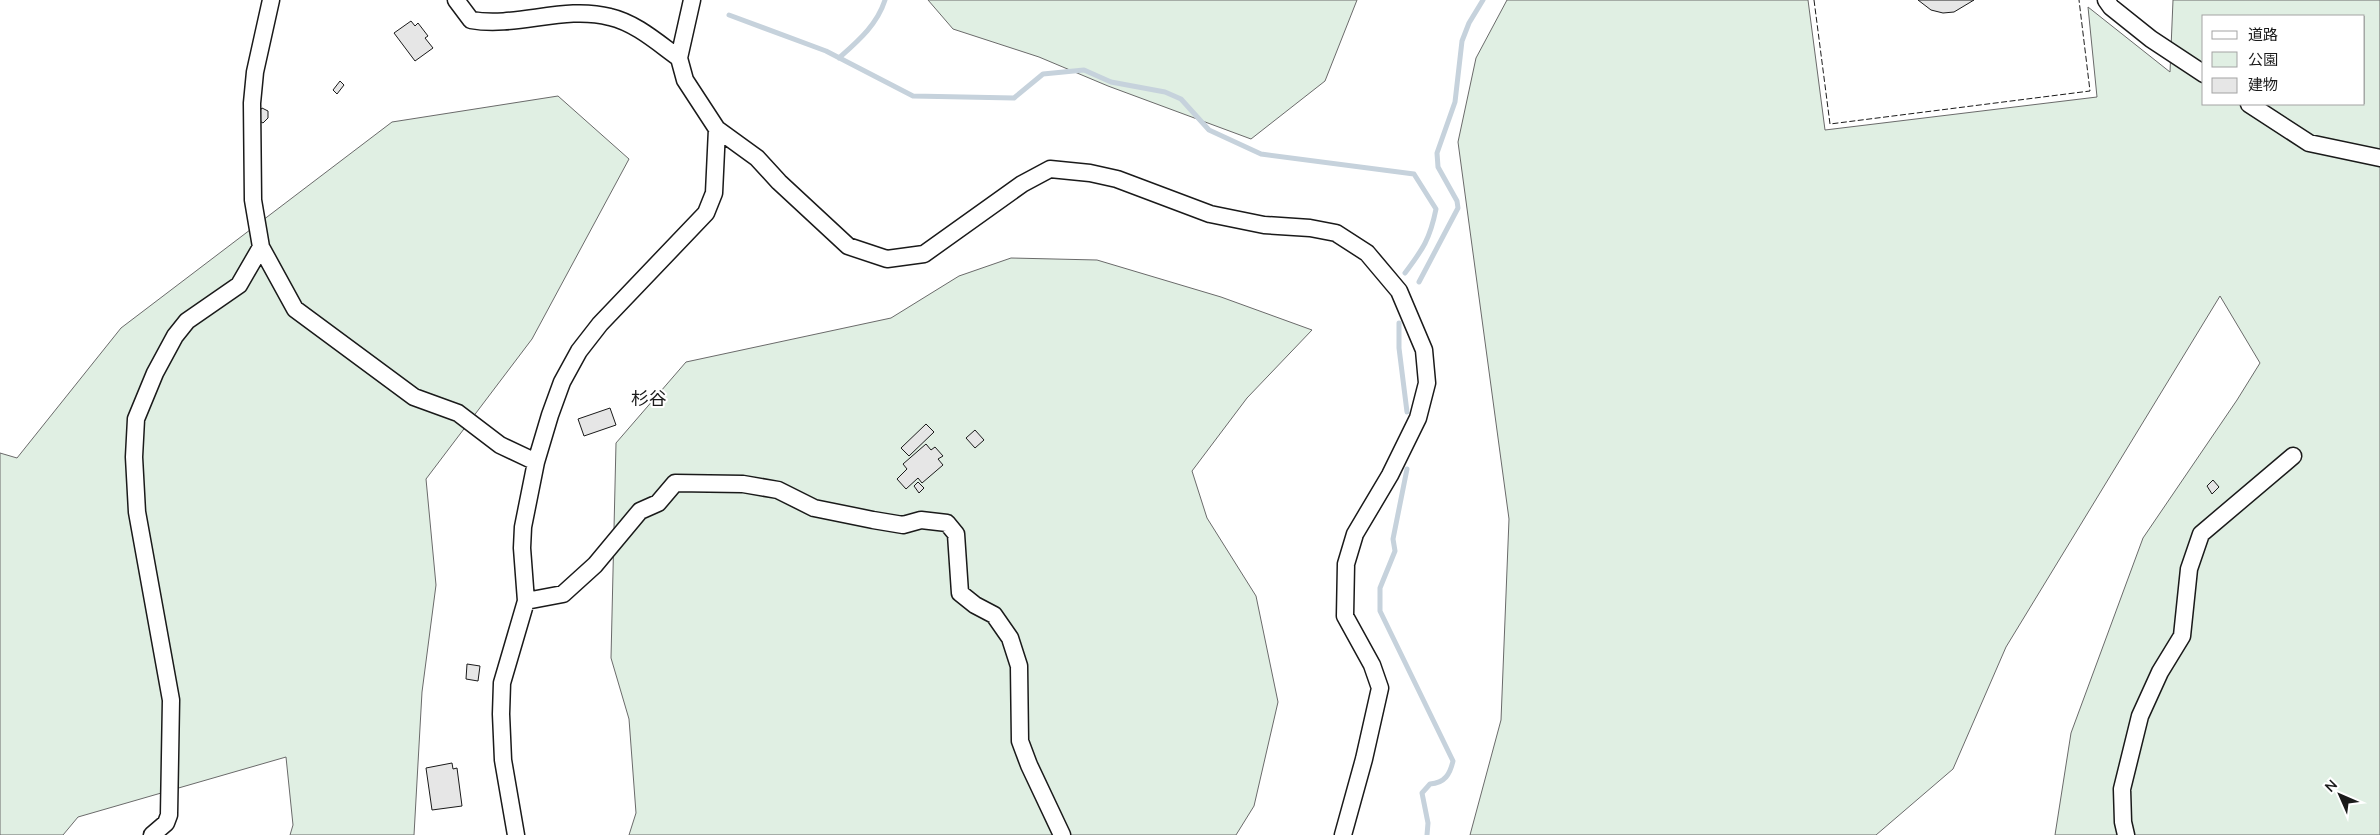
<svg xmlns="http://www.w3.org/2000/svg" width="2380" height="835" viewBox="0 0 2380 835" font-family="'Nunito Sans','Noto Sans JP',sans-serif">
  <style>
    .green { fill: #e0efe3; stroke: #6a6a6a; fill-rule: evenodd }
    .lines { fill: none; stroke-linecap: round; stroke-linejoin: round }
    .stream { stroke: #c6d2dc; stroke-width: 5 }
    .building { fill: #e6e6e6; stroke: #1a1a1a }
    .minor-casing { stroke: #1a1a1a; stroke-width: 19 }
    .minor { stroke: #fff; stroke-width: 16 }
    .fence { stroke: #1a1a1a; stroke-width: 1; stroke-dasharray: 6 2.5; stroke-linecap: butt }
    .labels { text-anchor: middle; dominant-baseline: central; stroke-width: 4; stroke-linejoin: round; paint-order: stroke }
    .quarter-label { font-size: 18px; fill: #1a1a1a; stroke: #fff }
  </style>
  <rect width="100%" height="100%" fill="#fff"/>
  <path class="green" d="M928,0H1357L1325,81L1251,139L1108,86L1039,57L953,29Z
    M1507,0H1808L1825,130L2097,97L2088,7L2170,72L2173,0H2380V835H2055L2071,733L2143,538L2237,400L2260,363L2220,296L2006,647L1953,769L1876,835H1470L1501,720L1509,519L1458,142L1476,58ZM2204,16H2364V104H2204Z
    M558,96L629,159L532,339L426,479L436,585L422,692L414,835H290L293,825L286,757L78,817L63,835H0V453L17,458L121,328L392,122Z
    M1011,258L1097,260L1221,297L1312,330L1247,398L1192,471L1207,518L1256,596L1278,702L1254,806L1236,835H629L636,813L629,719L611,658L616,443L686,362L891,318L959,276Z"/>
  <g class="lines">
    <path class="stream" d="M729,15L826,51L913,96L1014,98L1043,74L1084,70L1111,82L1165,92L1181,99L1209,130L1261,154L1414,174L1436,209C1430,239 1423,249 1405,273
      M839,58C858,41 877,25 885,0
      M1419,282L1458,208L1457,201L1438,167L1437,153L1455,102L1462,41L1469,23L1483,0
      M1399,323V348L1407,412
      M1407,469L1393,539L1395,551L1380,588V611L1453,761C1450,774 1445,783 1430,784L1422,793L1428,823L1427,835"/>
  </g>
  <path class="building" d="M1918,0H1974L1954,12L1943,13L1931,10Z
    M411,21L415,26L418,23L428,36L425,38L433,48L415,61L394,33Z
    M340,81L344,85L337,94L333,90Z
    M262,108L268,111V118L263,123L258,120V113Z
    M610,408L616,425L584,436L578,419Z
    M926,424L934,432L909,456L901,448Z
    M975,430L984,440L975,448L966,438Z
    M926,444L931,450L935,447L943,456L938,459L943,465L922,483L918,478L906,489L897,479L907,469L903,464Z
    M2213,480L2219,487L2212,494L2207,486Z
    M918,482L924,488L919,493L914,486Z
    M467,664L480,666L478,681L466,679Z
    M452,763L453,769L457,768L462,806L432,810L426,768Z"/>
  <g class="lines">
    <defs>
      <path id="minor" d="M271,0L255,72L252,103L253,200L261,247L295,309L414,397L458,413L500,445L536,462
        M456,0L471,20C517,28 564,5 610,17C636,23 658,43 679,58
        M692,0L679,58L685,80L717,129L757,158L779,182L848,246L887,259L924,254L1022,184L1050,169L1090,173L1117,179L1210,214L1264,225L1310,228L1336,233L1367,253L1399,291L1424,350L1427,383L1418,418L1390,475L1355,534L1346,564L1345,616L1372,665L1380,688L1364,759L1343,835
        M2106,0L2111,7L2151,39L2204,74
        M2249,104L2309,143L2380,158
        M526,601L563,594L595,565L640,511L658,503L675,483L743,484L778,490L814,508L873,520L903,525L921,520L947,523L956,534L960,593L975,605L994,615L1010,638L1019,666L1020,741L1029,765L1062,835
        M152,835L166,823L169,815L171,700L137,512L134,457L136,419L155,373L175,336L187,321L239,285L261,247
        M516,835L503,760L501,714L502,683L526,601L522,548L523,527L536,462L550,415L562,382L579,351L600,324L706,213L714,193L717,129
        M2126,835L2123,822L2122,789L2140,716L2160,672L2182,636L2189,569L2201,534L2293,456"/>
    </defs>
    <use href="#minor" class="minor-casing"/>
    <use href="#minor" class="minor"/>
    <path class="fence" d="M1814,0L1830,124L2090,91L2079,0"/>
  </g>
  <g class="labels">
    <g class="quarter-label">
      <text x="649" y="399">杉谷</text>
    </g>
  </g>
  <rect x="2202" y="15" width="162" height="90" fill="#ffffff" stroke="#a3a3a3"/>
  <rect x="2212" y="31" width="25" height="8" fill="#ffffff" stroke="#a3a3a3"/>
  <text x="2248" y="40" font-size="15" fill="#1a1a1a">道路</text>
  <rect x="2212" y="52" width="25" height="15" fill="#e0efe3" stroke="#a3a3a3"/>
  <text x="2248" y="65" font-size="15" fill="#1a1a1a">公園</text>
  <rect x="2212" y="78" width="25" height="15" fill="#e6e6e6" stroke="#a3a3a3"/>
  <text x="2248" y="90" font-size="15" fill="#1a1a1a">建物</text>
  <g transform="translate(2340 795) rotate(315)" stroke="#ffffff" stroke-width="4" paint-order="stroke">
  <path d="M0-4L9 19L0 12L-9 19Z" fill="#1a1a1a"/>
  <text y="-8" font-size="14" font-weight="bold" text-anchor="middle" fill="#1a1a1a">N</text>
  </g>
</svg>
